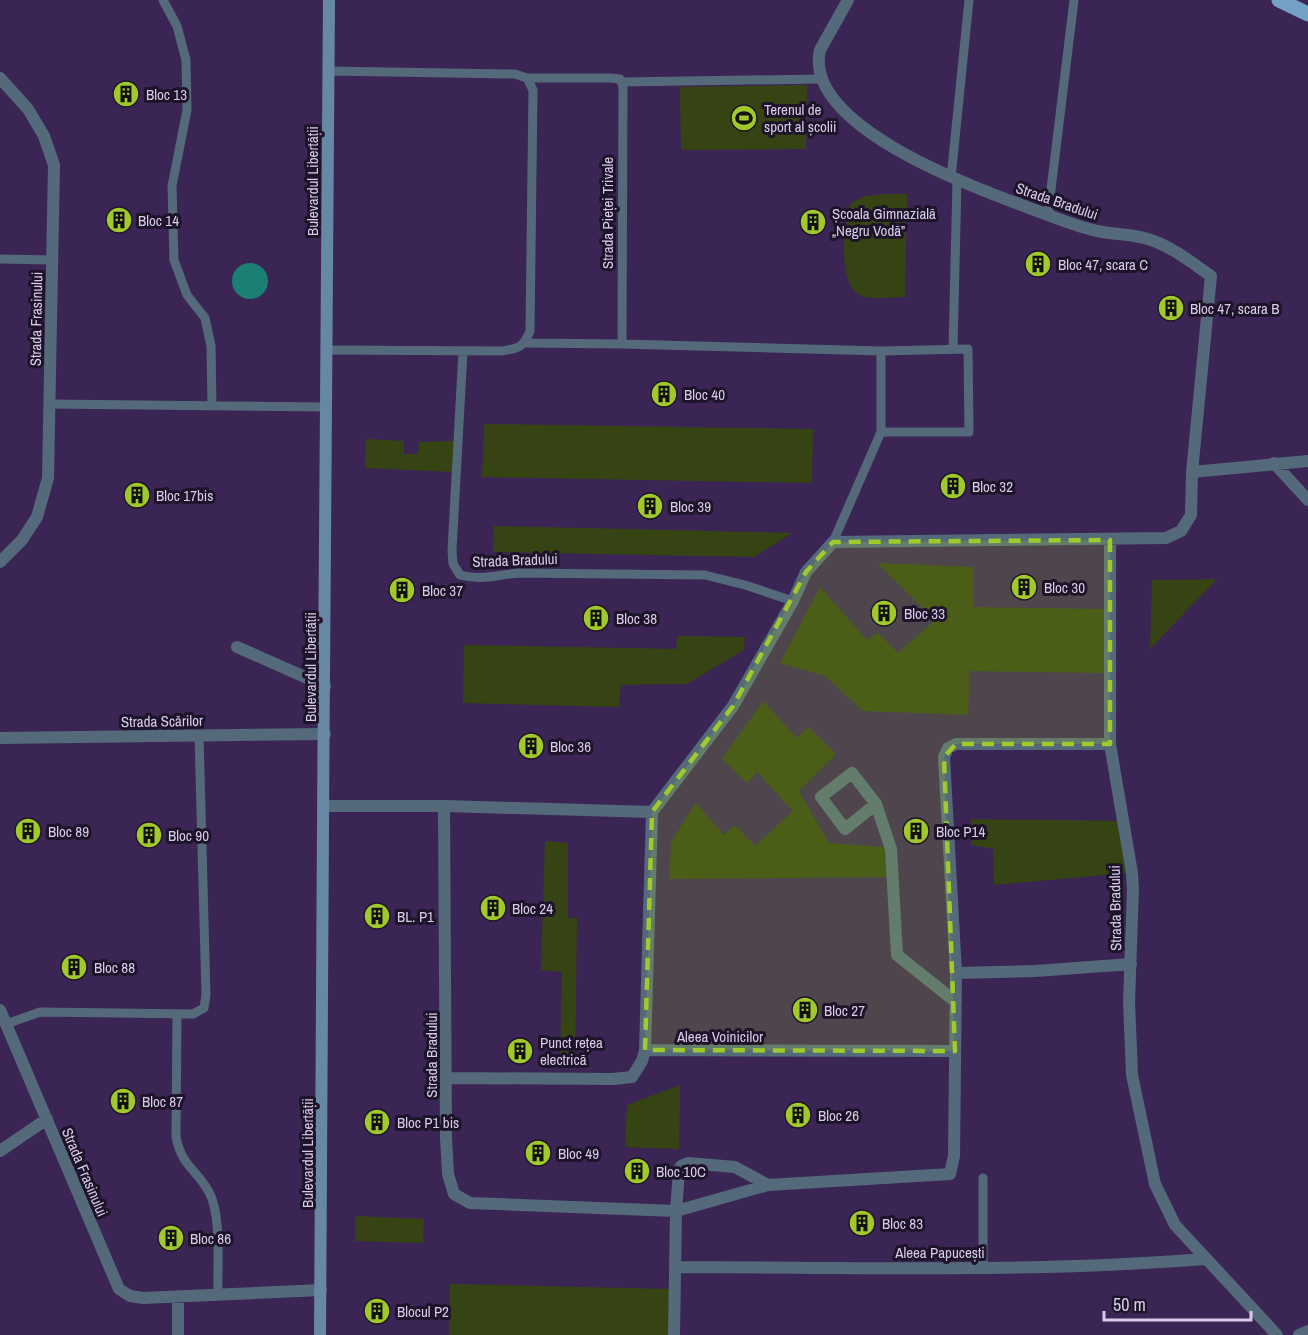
<svg xmlns="http://www.w3.org/2000/svg" width="1308" height="1335" viewBox="0 0 1308 1335" font-family="'Archivo Narrow',sans-serif">
  <style>
    .green { fill: #364413 }
    .water { fill: #1b7f74 }
    .lines { fill: none; stroke-linecap: round; stroke-linejoin: round }
    .lane { stroke: #546a7b; stroke-width: 9 }
    .street { stroke: #546a7b; stroke-width: 12 }
    .secondary { stroke: #6688a5; stroke-width: 12 }
    .primary { stroke: #74a0c4; stroke-width: 15 }
    .marked { fill: #a1c92b; fill-opacity: 0.2; stroke: #a1c92b; stroke-width: 4.5; stroke-dasharray: 12 8; stroke-linejoin: round }
    .labels { text-anchor: middle; dominant-baseline: central; stroke-width: 6; stroke-linejoin: round; paint-order: stroke }
    .poi-label { font-size: 15px; fill: #d7cbe9; stroke: #1e1429; text-anchor: start }
    .street-label { font-size: 15px; fill: #d7cbe9; stroke: #1e1429 }
  </style>
  <rect width="100%" height="100%" fill="#3b2554"/>
  <path class="green" d="M807,85L806,149L681,150L680,87Z
    M883,194H907L905,297C893,297 874,300 862,296C836,286 844,224 851,203L865,196Z
    M484,424L813,429L812,483L482,477Z
    M366,439L404,441V454H418L419,442L455,441L454,472L365,468Z
    M494,526L792,533L754,557L493,552Z
    M877,563L973,567V607L1106,609L1105,673L970,671L968,715L863,711L825,676L780,663L820,587L867,640L878,633L898,653L935,620Z
    M1217,579L1150,649L1152,580Z
    M677,636L745,637L744,650L687,684L621,685L619,707L463,703L464,645L676,649Z
    M763,701L797,738L808,727L836,754L799,791L829,843L886,847L887,877L669,879L671,842L696,803L724,835L735,825L755,846L793,811L757,772L747,783L722,759Z
    M971,819L1119,821L1127,873L994,885L993,849L971,845Z
    M545,841L568,843V919L577,917L575,1061H560L562,972L541,970Z
    M680,1085L679,1149L625,1147L627,1105Z
    M355,1216L424,1219L423,1243L355,1241Z
    M450,1284L670,1289L669,1335H449Z"/>
  <path class="water" d="M232 281a18 18 0 1 1 36 0a18 18 0 1 1-36 0Z"/>
  <g class="lines">
    <path class="lane" d="M163,0L177,26L186,60L187,110L172,186L174,260L187,295L205,318L211,346L212,406
      M621,82L822,79
      M951,178L969,0
      M1048,214L1074,0
      M0,259L52,260
      M526,343L622,344L623,86L620,79L610,78H527
      M622,344L881,351L968,349L969,432H881V351
      M953,349L957,181
      M326,350L502,351C519,348 523,348 530,331L533,90L527,78L515,74L328,71
      M463,351L452,550L453,564L460,575C482,581 496,575 518,573L705,575L745,585L793,601
      M50,404L326,407
      M833,542L881,432
      M177,1014L176,1137C181,1165 197,1170 209,1192C222,1216 217,1267 218,1295
      M6,1024L40,1012L193,1014L204,1008L206,995L199,736
      M983,1178V1267"/>
    <path class="street" d="M0,78L28,109L44,136L54,165L48,478L37,517L22,540L0,562
      M1274,463L1308,500
      M1192,472L1308,461
      M1110,540V744L1132,873L1133,889L1129,1002L1132,1075L1155,1184L1175,1225L1277,1335
      M237,647L325,686
      M0,738L325,734
      M876,804L845,829L821,797L852,773L876,804L891,849L897,955L956,1002
      M325,806H444L652,812
      M444,806L446,1138L448,1174L454,1194L470,1203L676,1211L674,1335
      M652,812L733,706L793,601L806,572L833,542L1166,538L1181,531L1191,515L1192,472L1211,276C1191,262 1171,246 1148,239C1129,233 1108,235 1089,229C1067,223 1046,214 1024,206C970,186 803,125 820,50L848,0
      M956,973L1035,971L1131,964
      M0,1010L119,1289L130,1296L143,1298L321,1290
      M645,1050L955,1051
      M447,1078L613,1079L632,1077L642,1061L645,1050L652,812
      M0,1151L47,1119
      M768,1185L676,1211L679,1172L681,1166L688,1163L735,1167L768,1185L950,1174L954,1156L956,973L944,757L948,748L956,744H1110
      M675,1267C851,1267 1031,1273 1205,1259
      M178,1297V1335
      M1299,1335L1308,1331"/>
    <path class="secondary" d="M320,1335C325,890 322,445 329,0"/>
    <path class="primary" d="M1279,0L1308,14"/>
  </g>
  <path class="marked" d="M1110,540V744H956L944,757L955,1051L645,1050L652,812L733,706L806,572L833,542Z"/>
  <defs>
    <symbol id="building-disc" viewBox="-11 -11 22 22"><circle r="9.5" fill="#a1c92b" stroke="#1e1429"/><path d="M-4-6H4V6H1V3H-1V6H-4ZM-2.5-4.3h1.7v1.8h-1.7ZM.8-4.3h1.7v1.8H.8ZM-2.5-1h1.7V.8h-1.7ZM.8-1h1.7V.8H.8Z" fill="#111"/></symbol>
    <symbol id="stadium-disc" viewBox="-11 -11 22 22"><circle r="9.5" fill="#a1c92b" stroke="#1e1429"/><path d="M0-5a6.5 5 0 1 0 0 10a6.5 5 0 1 0 0-10ZM-3.5-1.8h7v3.6h-7Z" fill="#111"/></symbol>
  </defs>
  <g fill-rule="evenodd">
    <use href="#building-disc" x="111" y="79" width="30" height="30"/>
    <use href="#stadium-disc" x="729" y="103" width="30" height="30"/>
    <use href="#building-disc" x="104" y="205" width="30" height="30"/>
    <use href="#building-disc" x="798" y="207" width="30" height="30"/>
    <use href="#building-disc" x="1023" y="249" width="30" height="30"/>
    <use href="#building-disc" x="1156" y="293" width="30" height="30"/>
    <use href="#building-disc" x="649" y="379" width="30" height="30"/>
    <use href="#building-disc" x="938" y="471" width="30" height="30"/>
    <use href="#building-disc" x="122" y="480" width="30" height="30"/>
    <use href="#building-disc" x="635" y="491" width="30" height="30"/>
    <use href="#building-disc" x="1009" y="572" width="30" height="30"/>
    <use href="#building-disc" x="387" y="575" width="30" height="30"/>
    <use href="#building-disc" x="869" y="598" width="30" height="30"/>
    <use href="#building-disc" x="581" y="603" width="30" height="30"/>
    <use href="#building-disc" x="516" y="731" width="30" height="30"/>
    <use href="#building-disc" x="13" y="816" width="30" height="30"/>
    <use href="#building-disc" x="901" y="816" width="30" height="30"/>
    <use href="#building-disc" x="134" y="820" width="30" height="30"/>
    <use href="#building-disc" x="478" y="893" width="30" height="30"/>
    <use href="#building-disc" x="362" y="901" width="30" height="30"/>
    <use href="#building-disc" x="59" y="952" width="30" height="30"/>
    <use href="#building-disc" x="790" y="995" width="30" height="30"/>
    <use href="#building-disc" x="505" y="1036" width="30" height="30"/>
    <use href="#building-disc" x="108" y="1086" width="30" height="30"/>
    <use href="#building-disc" x="783" y="1100" width="30" height="30"/>
    <use href="#building-disc" x="362" y="1107" width="30" height="30"/>
    <use href="#building-disc" x="523" y="1138" width="30" height="30"/>
    <use href="#building-disc" x="622" y="1156" width="30" height="30"/>
    <use href="#building-disc" x="847" y="1208" width="30" height="30"/>
    <use href="#building-disc" x="156" y="1223" width="30" height="30"/>
    <use href="#building-disc" x="362" y="1296" width="30" height="30"/>
  </g>
  <g class="labels">
    <g class="poi-label">
      <text x="146" y="94">Bloc 13</text>
      <text x="764" y="109">Terenul de<tspan x="764" dy="17">sport al școlii</tspan></text>
      <text x="832" y="213">Școala Gimnazială<tspan x="832" dy="17">„Negru Vodă”</tspan></text>
      <text x="138" y="220">Bloc 14</text>
      <text x="1058" y="264">Bloc 47, scara C</text>
      <text x="1190" y="308">Bloc 47, scara B</text>
      <text x="684" y="394">Bloc 40</text>
      <text x="972" y="486">Bloc 32</text>
      <text x="156" y="495">Bloc 17bis</text>
      <text x="670" y="506">Bloc 39</text>
      <text x="1044" y="587">Bloc 30</text>
      <text x="422" y="590">Bloc 37</text>
      <text x="904" y="613">Bloc 33</text>
      <text x="616" y="618">Bloc 38</text>
      <text x="550" y="746">Bloc 36</text>
      <text x="48" y="831">Bloc 89</text>
      <text x="936" y="831">Bloc P14</text>
      <text x="168" y="835">Bloc 90</text>
      <text x="512" y="908">Bloc 24</text>
      <text x="397" y="916">BL. P1</text>
      <text x="94" y="967">Bloc 88</text>
      <text x="824" y="1010">Bloc 27</text>
      <text x="540" y="1042">Punct rețea<tspan x="540" dy="17">electrică</tspan></text>
      <text x="142" y="1101">Bloc 87</text>
      <text x="818" y="1115">Bloc 26</text>
      <text x="397" y="1122">Bloc P1 bis</text>
      <text x="558" y="1153">Bloc 49</text>
      <text x="656" y="1171">Bloc 10C</text>
      <text x="882" y="1223">Bloc 83</text>
      <text x="190" y="1238">Bloc 86</text>
      <text x="397" y="1311">Blocul P2</text>
    </g>
    <g class="street-label">
      <text transform="translate(312 181) rotate(-90)">Bulevardul Libertății</text>
      <text transform="translate(1057 201) rotate(19)">Strada Bradului</text>
      <text transform="translate(607 213) rotate(-90)">Strada Pieței Trivale</text>
      <text transform="translate(36 319) rotate(-89)">Strada Frasinului</text>
      <text transform="translate(515 560) rotate(-2)">Strada Bradului</text>
      <text transform="translate(310 667) rotate(-90)">Bulevardul Libertății</text>
      <text transform="translate(162 721) rotate(-1)">Strada Scărilor</text>
      <text transform="translate(1115 908) rotate(-91)">Strada Bradului</text>
      <text x="720" y="1036">Aleea Voinicilor</text>
      <text transform="translate(431 1055) rotate(-90)">Strada Bradului</text>
      <text transform="translate(307 1153) rotate(-90)">Bulevardul Libertății</text>
      <text transform="translate(85 1172) rotate(67)">Strada Frasinului</text>
      <text x="940" y="1252">Aleea Papucești</text>
    </g>
  </g>
  <path d="M1104 1311v9h147v-9" fill="none" stroke="#d7cbe9" stroke-width="3"/>
  <text x="1113" y="1311" font-size="18" fill="#d7cbe9" stroke="#1e1429" stroke-width="4.5" paint-order="stroke">50 m</text>
</svg>
